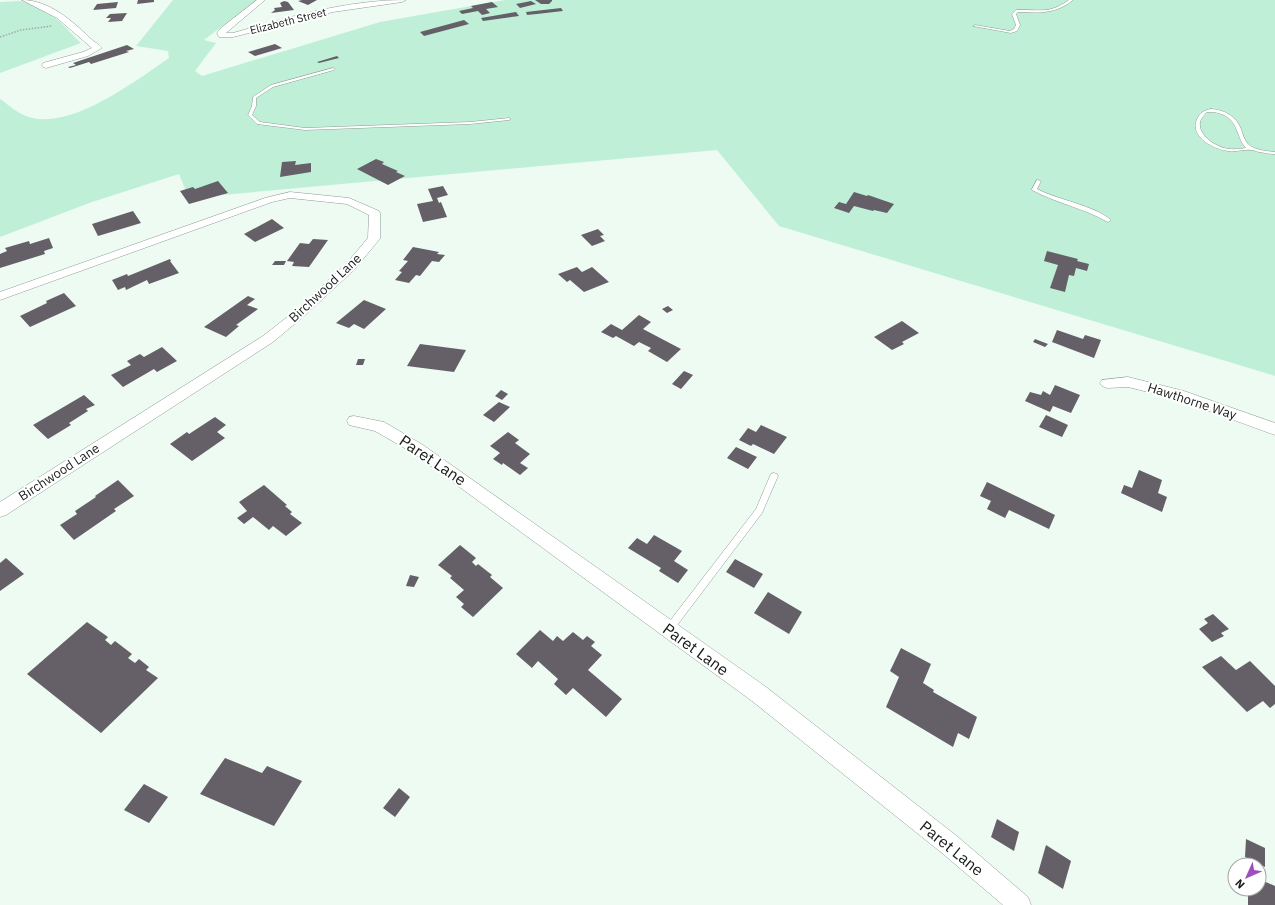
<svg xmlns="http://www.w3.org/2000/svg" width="1275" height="905" viewBox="0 0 1275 905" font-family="'IBM Plex Sans',sans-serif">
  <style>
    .green { fill: #bff0d7 }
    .building { fill: #655f68 }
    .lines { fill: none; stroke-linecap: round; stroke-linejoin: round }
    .service-casing { stroke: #8f9c95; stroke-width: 1 }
    .minor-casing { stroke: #8f9c95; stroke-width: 1 }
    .path { stroke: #a0aaa4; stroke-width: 1.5; stroke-dasharray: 1.5 1.5; stroke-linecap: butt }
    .service { fill: #fff; fill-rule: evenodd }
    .minor { fill: #fff; fill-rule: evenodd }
    .labels { text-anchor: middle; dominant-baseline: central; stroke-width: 4; stroke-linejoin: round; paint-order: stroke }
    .far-street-label { font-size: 11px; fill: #161b18; stroke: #fff }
    .street-label { font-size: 13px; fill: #161b18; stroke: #fff }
    .near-street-label { font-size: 16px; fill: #161b18; stroke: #fff }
  </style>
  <rect width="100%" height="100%" fill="#edfbf3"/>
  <path class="green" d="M173,0H257L204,40L216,43L195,71L202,76L380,22L505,0H1275V376L779,226L717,150L189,198L179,174L92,202L0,237V99C9,105 18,114 29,117C72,130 135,81 169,58L168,51L136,46Z
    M20,1C52,8 59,22 81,43L0,73V2Z"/>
  <path class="building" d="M138,0H154V2L137,4Z
    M302,0H317L308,5L298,1Z
    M535,0H552V1L549,4H541Z
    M284,1L288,2L294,10L271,13L275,10L274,8L282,7L280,3Z
    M531,1L536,4L520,8L516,4Z
    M118,2L116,8L93,10L97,4Z
    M492,2L498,7L486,9L490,13L482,15L478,11L462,14L459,11L473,8L471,6Z
    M561,8L563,11L537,14L527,15L526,12Z
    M516,12L519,16L483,21L481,18Z
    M127,13L122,21L108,22L111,18H106L110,14Z
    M464,20L469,24L424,36L420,32Z
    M275,44L282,48L255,56L248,52Z
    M127,45L134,49L126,51L129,52L91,64L89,62L70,68L68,67L76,65L73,63Z
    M337,56L339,58L319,63L317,62Z
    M376,159L384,162L382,164L398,171L396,172L405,176L388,185L357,169Z
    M296,161L295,165L311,163V172L280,177L282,162Z
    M218,181L228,193L189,204L180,191L193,187L195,189Z
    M443,186L448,195L437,198L439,203L441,202L447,217L423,222L417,204L433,201L428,189Z
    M854,192L867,196L868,195L894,204L887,213L874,210L873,211L854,206L849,213L834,208L839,202L846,204Z
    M133,211L141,223L98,236L92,224Z
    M272,219L284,228L255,242L244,234Z
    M598,229L604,235L600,236L605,241L592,246L581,235Z
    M49,238L53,248L44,251L45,254L0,268V254L7,251L5,248L29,241L30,244Z
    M313,239L328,240L309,267L292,266L294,262L287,261L300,243L309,244Z
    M413,247L439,252L437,254L445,255L439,262L432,261L420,276L416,275L409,283L395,280L402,272L399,271L408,261L403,260Z
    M1047,251L1078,259L1077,261L1089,264L1087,271L1076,268L1074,276L1069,275L1065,292L1050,288L1058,265L1044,261Z
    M170,259L171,261H170L179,273L149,284L147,280L126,290L125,287L118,290L112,280L127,274L128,276Z
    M275,261H286L284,265H272Z
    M577,267L582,272L592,267L609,282L584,292L570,280L567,282L558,274Z
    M64,293L76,306L30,327L20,316L47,303L46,301Z
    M248,296L255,299L247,305L258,309L236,325L239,326L226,337L204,327Z
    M364,300L386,309L364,329L354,324L349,328L336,323Z
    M668,306L673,310L667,313L662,309Z
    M639,315L651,322L643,329L681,349L667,362L648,351L651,348L639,342L634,346L616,336L613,338L601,332L611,324L622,330Z
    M902,321L919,333L902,342L904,344L892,350L874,337Z
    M1057,330L1083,339L1085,335L1101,340L1094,358L1052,342Z
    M1035,339L1048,344L1045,347L1033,342Z
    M420,344L466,350L454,372L407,366Z
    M162,347L177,361L157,372L154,369L123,387L111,375L131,365L127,361L140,354L144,357Z
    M358,359H365L363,365H356Z
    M684,371L693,375L681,389L672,384Z
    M1055,385L1080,395L1071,413L1053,406L1050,412L1025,401L1030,392L1041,395L1043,391L1050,395Z
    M501,390L508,394L502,400L495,396Z
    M84,395L95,405L86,409L88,411L69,423L71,425L48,439L33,425Z
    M499,402L510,407L494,422L483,415Z
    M1046,415L1068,425L1062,437L1039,427Z
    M215,417L226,425L217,432L225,438L192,461L170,444L187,432L189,434Z
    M761,425L787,437L774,454L753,444L751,446L739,440L748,428L756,432Z
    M508,432L519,440L515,443L530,454L520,463L528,468L520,475L503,463L502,465L493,459L500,453L490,446Z
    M736,447L757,457L748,469L727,458Z
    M1139,470L1162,480L1158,493L1167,497L1162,512L1121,493L1124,485L1132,488Z
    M118,480L134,496L114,509L116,511L74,540L60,525L77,514L75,511L96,497L95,496Z
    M987,482L1055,515L1049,529L1009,510L1005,518L987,509L991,501L980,496Z
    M264,485L287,505L285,506L292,512L290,514L302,523L286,536L273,526L269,530L253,517L244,524L237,518L247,511L239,502Z
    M654,535L682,551L674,561L688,570L678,583L659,571L661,568L628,548L637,538L647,544Z
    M460,545L476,558L472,562L476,566L478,564L492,575L490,577L503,588L473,617L461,607L464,604L456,597L464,590L450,578L452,576L438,565Z
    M6,558L24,574L0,591V563Z
    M735,559L763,574L754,588L726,572Z
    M410,575L419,577L414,587L406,586Z
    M768,592L802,612L789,634L754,613Z
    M1213,614L1229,629L1221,633L1224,636L1212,642L1199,629L1208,623L1204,619Z
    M87,622L108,637L105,640L111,645L115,641L132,654L128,658L135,663L139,659L149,667L146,670L158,678L101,733L27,674Z
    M540,630L553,641L557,636L563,641L573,632L583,640L587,636L595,642L591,646L602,655L588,670L622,699L606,717L573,688L566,695L554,684L558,679L538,661L532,668L516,654Z
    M901,648L931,664L923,683L934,690L933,692L977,717L969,739L958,733L953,747L886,707L899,677L890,671Z
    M1221,656L1236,670L1250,661L1275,686V704L1270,708L1263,701L1247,712L1202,667Z
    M225,758L262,773L267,766L302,781L274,826L200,794Z
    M144,784L168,797L149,823L124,810Z
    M399,788L410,797L395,817L383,808Z
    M997,819L1019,832L1014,851L991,837Z
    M1246,839L1265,848V867L1245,857Z
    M1046,845L1071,861L1063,889L1038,873Z
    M1259,879L1275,886V905H1248V889H1259Z"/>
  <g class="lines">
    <defs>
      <path id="service" d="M1069,0H1073C1056,14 1039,13 1018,12L1016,14L1020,25L1017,31L1011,33L973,26L975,25L1010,31L1014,29L1016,25L1012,14L1016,10C1039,9 1048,15 1069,0Z
        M333,68L335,69L334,70L273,87L256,98V106L252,115L260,122L305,128L470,122L509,118L511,119L509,120L470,124L305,130L257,124L248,115L252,106L253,97L271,85Z
        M1211,109C1225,110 1236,116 1241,129C1243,134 1244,140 1248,144C1254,150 1266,151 1275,152V154C1270,154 1265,153 1260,152C1257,152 1254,150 1251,150C1244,149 1237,152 1229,151C1215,150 1189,137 1197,119C1200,113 1204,110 1211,109ZM1207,112C1221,111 1233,117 1237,131C1240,137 1241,143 1246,148C1239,149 1231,150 1224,148C1214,145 1198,135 1200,122C1201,118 1204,115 1207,112Z
        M1037,180L1041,181L1037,189C1058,200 1093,205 1111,220L1108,222L1106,221C1083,208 1056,203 1032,190V189Z
        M774,473L777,474L778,476L762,513L672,632L669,633L666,632L665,629L666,626L756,509L770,476L771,474Z"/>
      <path id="minor" d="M22,0C49,0 71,20 90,38C94,42 99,44 102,48L88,56L46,68L43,67L42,65L43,63L83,52L92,48L57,18Z
        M257,0H265L226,33H233C289,17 347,0 406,0L402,2L333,12L233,37H219L217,33L221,28Z
        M290,192L349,198L379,211L380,213V239L378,241L354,270L303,317L273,342L6,515L0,517V502L263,336L295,311L346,264L368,238L369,215L347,204L290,198L272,202L0,300V292L265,198Z
        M1128,377L1184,391L1275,423V435L1176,399L1128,387L1107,388L1102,386L1100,383L1102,380Z
        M354,416L384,422L423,445L766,687L958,837L1028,897L1031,905H1003L942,853L752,701L413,453L375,431L349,425L347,421L349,417Z"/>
    </defs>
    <use href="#service" class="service-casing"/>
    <use href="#minor" class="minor-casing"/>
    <path class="path" d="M0,37L21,30L52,26"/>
    <use href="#service" class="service"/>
    <use href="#minor" class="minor"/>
  </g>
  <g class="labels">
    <g class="far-street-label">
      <text transform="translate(288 21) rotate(-14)">Elizabeth Street</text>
    </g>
    <g class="street-label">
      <text transform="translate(325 288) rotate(-43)">Birchwood Lane</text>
      <text transform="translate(1192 401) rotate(18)">Hawthorne Way</text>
      <text transform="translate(59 472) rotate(-33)">Birchwood Lane</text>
    </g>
    <g class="near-street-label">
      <text transform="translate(433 460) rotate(34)">Paret Lane</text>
      <text transform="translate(696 649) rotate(36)">Paret Lane</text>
      <text transform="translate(952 848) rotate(39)">Paret Lane</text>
    </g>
  </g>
  <g transform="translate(1247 877) rotate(225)"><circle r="19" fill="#ffffff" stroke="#a2a4a3"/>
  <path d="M0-3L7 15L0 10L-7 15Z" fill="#9e4ebd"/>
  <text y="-6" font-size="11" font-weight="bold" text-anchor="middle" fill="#161b18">N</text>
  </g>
</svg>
